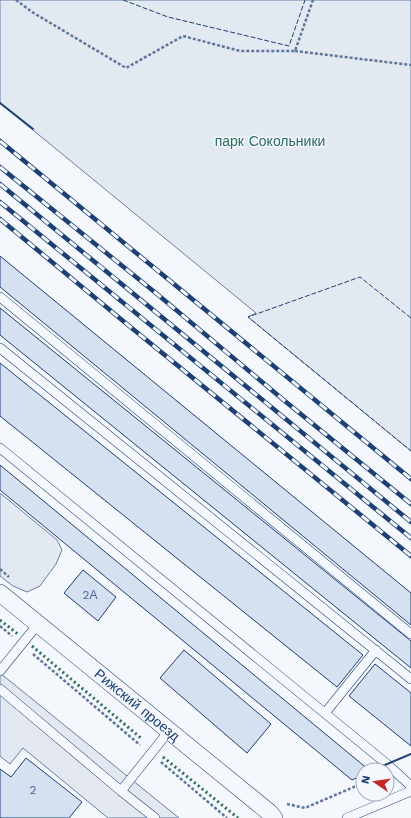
<svg xmlns="http://www.w3.org/2000/svg" width="411" height="818" viewBox="0 0 411 818" font-family="'Work Sans',sans-serif">
  <style>
    .green { fill: #e3e9f0; stroke: #687fa3 }
    .parking { fill: #e3e8f0; stroke: #687fa3 }
    .building { fill: #d5e0f0; stroke: #1d3f73 }
    .lines { fill: none; stroke-linecap: round; stroke-linejoin: round }
    .lane-casing { stroke: #1d3f73; stroke-width: 10 }
    .street-casing { stroke: #1d3f73; stroke-width: 18 }
    .path { stroke: #5e769c; stroke-width: 2.5; stroke-dasharray: 3 2; stroke-linecap: butt }
    .lane { stroke: #f4f7fb; stroke-width: 9 }
    .street { stroke: #f4f7fb; stroke-width: 17 }
    .rail-casing { stroke: #1d3f73; stroke-width: 4.5 }
    .rail { stroke: #f4f7fb; stroke-width: 3; stroke-dasharray: 9; stroke-linecap: butt }
    .hedge { stroke: #2c6c60; stroke-width: 3; stroke-dasharray: 2 3; stroke-linecap: butt }
    .fence { stroke: #1d3f73; stroke-width: 1; stroke-dasharray: 5 2; stroke-linecap: butt }
    .wall { stroke: #1d3f73; stroke-width: 2 }
    .labels { text-anchor: middle; dominant-baseline: central; stroke-width: 3; stroke-linejoin: round; paint-order: stroke }
    .number-label { font-size: 12px; fill: #4b6792 }
    .park-label { font-size: 14px; fill: #2c6c60; stroke: #f4f7fb }
    .street-label { font-size: 14px; fill: #1d3f73; stroke: #f4f7fb }
  </style>
  <rect width="100%" height="100%" fill="#f4f7fb"/>
  <path class="green" d="M0,0H411V451L248,317L256,313L0,103Z
    M0,493L57,540L62,550L56,564L40,586L27,592L13,586L0,576Z"/>
  <path class="parking" d="M0,673L179,818H108L23,748L10,764L0,756Z"/>
  <path class="building" d="M0,256L411,593V625L0,287Z
    M0,308L411,641V668L0,335Z
    M0,363L363,655L337,687L0,416Z
    M0,465L369,770H363V775L352,780L0,490Z
    M83,570L116,597L98,621L64,593Z
    M184,650L271,724L247,753L160,678Z
    M375,664L411,693V746L349,696Z
    M26,758L82,802L69,818H0V769L11,777Z"/>
  <g class="lines">
    <defs>
      <path id="lane" d="M0,297L411,634
        M0,348L411,679
        M0,448L387,764L411,786
        M0,671L38,624
        M0,689L121,791L169,731
        M325,713L376,650
        M121,791L155,818
        M347,818L411,791"/>
      <g id="street">
        <path id="s1" d="M0,593L270,813L274,818"/>
      </g>
    </defs>
    <use href="#lane" class="lane-casing"/>
    <use href="#street" class="street-casing"/>
    <path class="path" d="M16,0L32,12L126,68L183,36L240,51H295L313,0
      M295,51L411,65
      M0,569L9,577
      M0,626L12,636
      M33,654L140,745
      M161,762L227,818
      M287,804L305,808L363,783"/>
    <use href="#lane" class="lane"/>
    <use href="#street" class="street"/>
    <defs>
      <path id="rail" d="M0,141L411,479
        M0,167L157,294L286,402L411,504
        M0,184L411,522
        M0,202L411,538
        M0,219L128,325L411,556"/>
    </defs>
    <use href="#rail" class="rail-casing"/>
    <use href="#rail" class="rail"/>
    <path class="hedge" d="M0,620L19,635
      M32,646L142,739
      M163,757L238,818"/>
    <path class="fence" d="M123,0L168,17L289,46L305,0
      M411,318L360,277L248,317L411,451"/>
    <path class="wall" d="M0,103L33,129
      M373,770L411,754"/>
  </g>
  <g class="labels">
    <g class="number-label">
      <text x="90" y="595">2А</text>
      <text x="33" y="790">2</text>
    </g>
    <g class="park-label">
      <text x="270" y="141">парк Сокольники</text>
    </g>
    <g class="street-label">
      <text stroke="none"><textPath href="#s1" startOffset="177">Рижский проезд</textPath></text>
    </g>
  </g>
  <g transform="translate(375 782) rotate(283)"><circle r="19" fill="#f4f7fb" stroke="#9eadc5"/>
  <path d="M0-3L7 15L0 10L-7 15Z" fill="#c62828"/>
  <text y="-6" font-size="11" font-weight="bold" text-anchor="middle" fill="#1d3f73">N</text>
  </g>
</svg>
